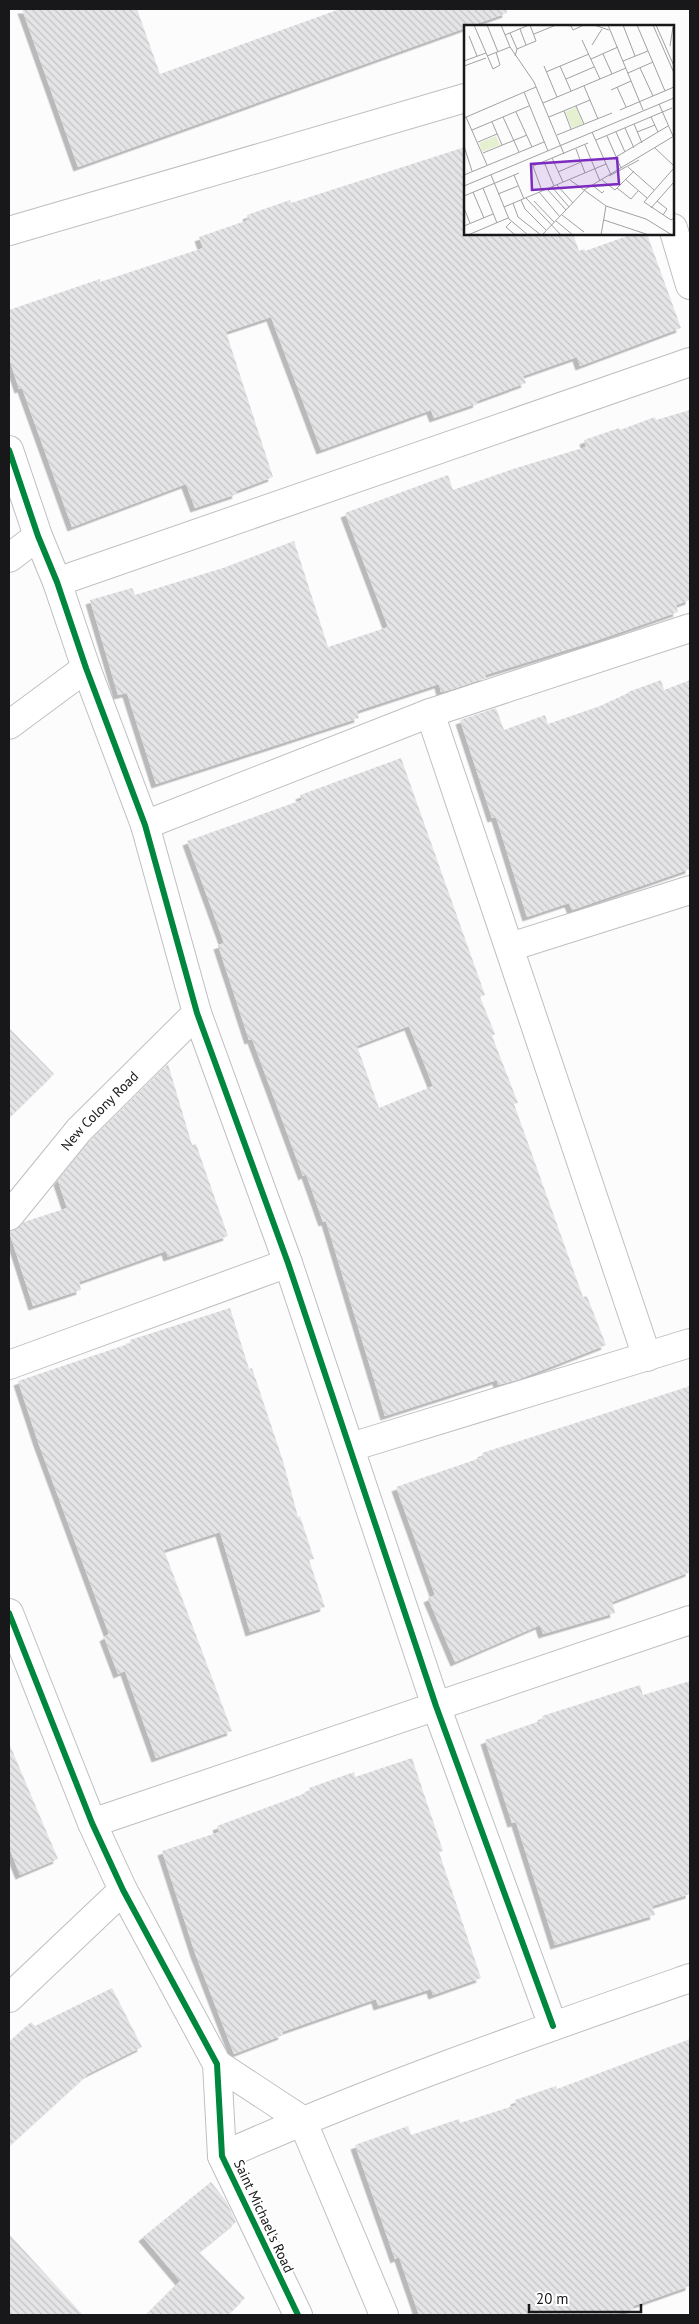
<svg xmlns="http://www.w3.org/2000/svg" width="699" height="2324" viewBox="0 0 699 2324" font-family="'PT Sans',sans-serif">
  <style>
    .building { fill: url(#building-back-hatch); fill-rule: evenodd; filter: url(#shadow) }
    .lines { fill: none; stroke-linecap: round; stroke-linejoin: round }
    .minor-casing { stroke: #c0bfc1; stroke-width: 30 }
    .tertiary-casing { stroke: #c0bfc1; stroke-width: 30 }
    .minor { stroke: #fff; stroke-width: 28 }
    .tertiary { stroke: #fff; stroke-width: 28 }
    .cycleway-casing { stroke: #fff; stroke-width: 9 }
    .cycleway { stroke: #00873e; stroke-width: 6 }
    .labels { text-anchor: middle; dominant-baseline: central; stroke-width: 4.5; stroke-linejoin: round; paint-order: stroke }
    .street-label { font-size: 14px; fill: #181719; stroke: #fff }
    .inset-road { fill: none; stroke: #a1a0a2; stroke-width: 1 }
    .view { fill: #7b2cbf; fill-opacity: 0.15; stroke: #7b2cbf; stroke-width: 2.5 }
    .inset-edge { fill: none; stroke: #181719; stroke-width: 2.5 }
  </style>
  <defs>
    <pattern id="building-back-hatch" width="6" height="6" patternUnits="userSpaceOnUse" patternTransform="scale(1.25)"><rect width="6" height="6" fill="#e5e4e6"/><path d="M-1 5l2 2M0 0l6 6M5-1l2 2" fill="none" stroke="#c4c3c5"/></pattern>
    <filter id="shadow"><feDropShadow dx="-4.5" dy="4.5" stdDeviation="0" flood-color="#0004"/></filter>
  </defs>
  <rect width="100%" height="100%" fill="#fcfcfd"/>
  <path class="building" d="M22,9H137L160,74L340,9H506L507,13L78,167Z
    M465,147V234H573L579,251L584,249L585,251L633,234H647L681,328L580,366L577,357L523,376L526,383L477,401L478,403L434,418L431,410L321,450L271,317L226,332L273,477L236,491L237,494L195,508L186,484L72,527L22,388L19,389L9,358V310L100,279V282L203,248L199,237L248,220L247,215L290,200L291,203Z
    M690,410V600L676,605L678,612L595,641L485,675L486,678L450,690L441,692L439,684L357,711L359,718L156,784L127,693L118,695L90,600L132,588L135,595L223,568L294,541L328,647L388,627L345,513L448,475L453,490L516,468L586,447L584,440L619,428L620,430L655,417L656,420Z
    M661,680L664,690L690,680V869L572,910L569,903L527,917L496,817L492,818L460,720L496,708L504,730L545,715L548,724L600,706L628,693V692Z
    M401,758L485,995L480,997L495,1034L492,1036L518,1103L514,1104L583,1297L587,1296L606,1345L517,1380L498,1385L497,1380L385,1416L326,1221L323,1222L306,1174L303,1176L252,1039L249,1040L218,945L224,943L187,841L302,800L300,795ZM409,1026L433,1086L379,1108L357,1046Z
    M9,1028L54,1074L9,1118Z
    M168,1064L192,1145L196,1144L228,1236L168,1257L166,1251L79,1282L81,1290L33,1306L9,1231L15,1230L24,1222L67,1208L58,1181L92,1139Z
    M230,1308L249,1369L252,1368L283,1461L298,1517L300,1516L314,1559L309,1560L325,1607L250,1632L220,1532L164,1550L232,1731L156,1758L125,1671L118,1674L104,1637L109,1634L38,1442L18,1381L131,1343L130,1340Z
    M690,1386V1572L612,1602L615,1613L543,1634L540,1625L455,1662L428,1598L435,1595L396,1487L483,1457L482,1453Z
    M690,1681V1894L652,1906L655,1915L555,1945L516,1822L512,1823L485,1740L543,1720L542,1716L640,1685L643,1695Z
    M9,1743L58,1859L20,1875L9,1847Z
    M412,1758L443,1851L439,1852L481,1978L433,1995L431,1989L378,2006L376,1999L282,2032L283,2035L234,2054L195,1953L162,1851L219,1832L217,1826L311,1791L309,1788L354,1772L355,1777Z
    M112,1988L142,2047L88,2074L9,2146V2042L31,2022L35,2026Z
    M690,2039V2286L633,2306L634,2308L615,2315H419L399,2257L395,2259L355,2145L408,2126L411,2135L459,2119L460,2123L516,2105L515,2100L556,2086L557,2089Z
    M211,2182L226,2201L236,2222L199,2252L245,2298L228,2315H146L180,2281L143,2237Z
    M9,2234L83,2315H9Z"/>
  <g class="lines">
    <defs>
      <g id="minor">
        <path d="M673,228L690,285"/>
        <path d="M9,231L465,98"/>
        <path d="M9,450L38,536L57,582L86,668L145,825L197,1013L288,1263L436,1706L553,2026"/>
        <path d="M9,558L38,536"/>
        <path d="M57,582L690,362"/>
        <path d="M430,713L647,1357"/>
        <path d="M9,725L86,668"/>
        <path d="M145,825L430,713L690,628"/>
        <path d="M510,947L690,890"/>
        <path id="s1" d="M9,1216L79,1130L197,1013"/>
        <path d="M9,1365L288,1263"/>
        <path d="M351,1447L690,1343"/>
        <path d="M92,1823L690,1620"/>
        <path d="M9,1998L123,1890"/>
        <path d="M222,2156C375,2088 533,2033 690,1978"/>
      </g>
      <path id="tertiary" d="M9,1613L92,1823L123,1890L217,2064L222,2156L298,2315
        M217,2064L302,2120L384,2315"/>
    </defs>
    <use href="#minor" class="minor-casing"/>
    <use href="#tertiary" class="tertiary-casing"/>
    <use href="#minor" class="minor"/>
    <use href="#tertiary" class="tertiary"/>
    <defs>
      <path id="cycleway" d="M9,450L38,536L57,582L86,668L145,825L197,1013L288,1263L436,1706L553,2026
        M9,1613L92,1823L123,1890L217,2064L222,2156L298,2315"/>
    </defs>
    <use href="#cycleway" class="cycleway-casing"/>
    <use href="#cycleway" class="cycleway"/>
  </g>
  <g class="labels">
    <g class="street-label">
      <text stroke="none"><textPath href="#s1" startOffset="139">New Colony Road</textPath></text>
      <text transform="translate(264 2216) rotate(65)">Saint Michael's Road</text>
    </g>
  </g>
  <g transform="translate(464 25)">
    <rect width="210" height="210" fill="#fcfcfd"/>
    <path d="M112,82L119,99L108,103L101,87ZM32,111L36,120L18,127L15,118Z" fill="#e5f0d0"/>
    <path class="inset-road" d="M10,0L29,44L36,40L32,27M23,0L34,27M37,0L46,22L70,57L100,129M100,0L107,1L109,5L120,0M130,0L145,5M144,0L179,85M159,0L171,31M173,0L201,66M189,0L210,48M192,0L210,41M56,4L62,20M46,8L53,24L51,31M70,9L92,0M41,10L65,0M5,11L13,31M118,15L136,54M128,20L138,4M206,21L209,2M53,24L72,16L66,0M139,29L148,49M23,31L46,22M127,34L154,22M0,36L22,28M159,36L184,26M0,41L22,33M80,41L93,72M96,41L107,66M176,43L189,71M82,47L125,29M164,48L189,37M102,54L130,42M120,61L134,94M153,62L162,82M147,65L167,56M60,67L84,126M79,78L162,43M195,79L209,111M112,81L120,99M156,85L210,62M100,86L107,104M52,87L68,122M2,92L23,140M39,92L55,127M85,92L126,75M187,92L194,107M0,93L72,62M28,97L38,120M170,99L178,118M161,103L170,123M8,105L65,81M128,107L147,150M152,107L161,127M173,107L191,100M93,110L148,88M143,111L157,143M132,115L208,83M14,117L33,109M121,120L136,156M0,121L8,146M191,123L210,141M112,124L121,148M19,128L63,110M152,132L204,101M88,133L99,157M80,137L90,161M164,142L190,165M210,143L180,177L207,195L210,193M94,147L117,137M0,150L80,117M27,150L45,194L64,210M50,150L60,174M145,151L175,135M161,154L183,173M106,155L120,165M138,155L151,165L170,146M93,160L109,178M128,160L138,168L140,166M0,161L210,73M88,162L105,182M19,163L33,198M153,163L167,174L174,166M83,164L102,185M120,165L210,111M120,165L142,181L182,194L208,210M78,166L69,141L124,118M9,167L20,193M75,167L96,192M34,169L54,161M0,171L55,148M62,173L97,210M57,175L61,184L82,205M70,176L90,197M193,176L203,184L199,190M49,178L54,192L77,210M40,182L142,139M0,183L6,198M187,183L210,157M98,190L120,207M140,195L185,210M92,196L109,210M47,197L42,202L51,210M0,201L29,189M4,210L44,193M78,210L120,166M137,210L142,181"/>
    <path class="view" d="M153,133L155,159L68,165L67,139Z"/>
    <rect width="210" height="210" class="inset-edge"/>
  </g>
  <rect width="699" height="2324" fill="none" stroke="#181719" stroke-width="20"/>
  <path d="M529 2304v8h112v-8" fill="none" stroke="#181719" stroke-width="2.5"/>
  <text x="536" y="2304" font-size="15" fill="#181719" stroke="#ffffff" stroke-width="4" paint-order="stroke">20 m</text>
</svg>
